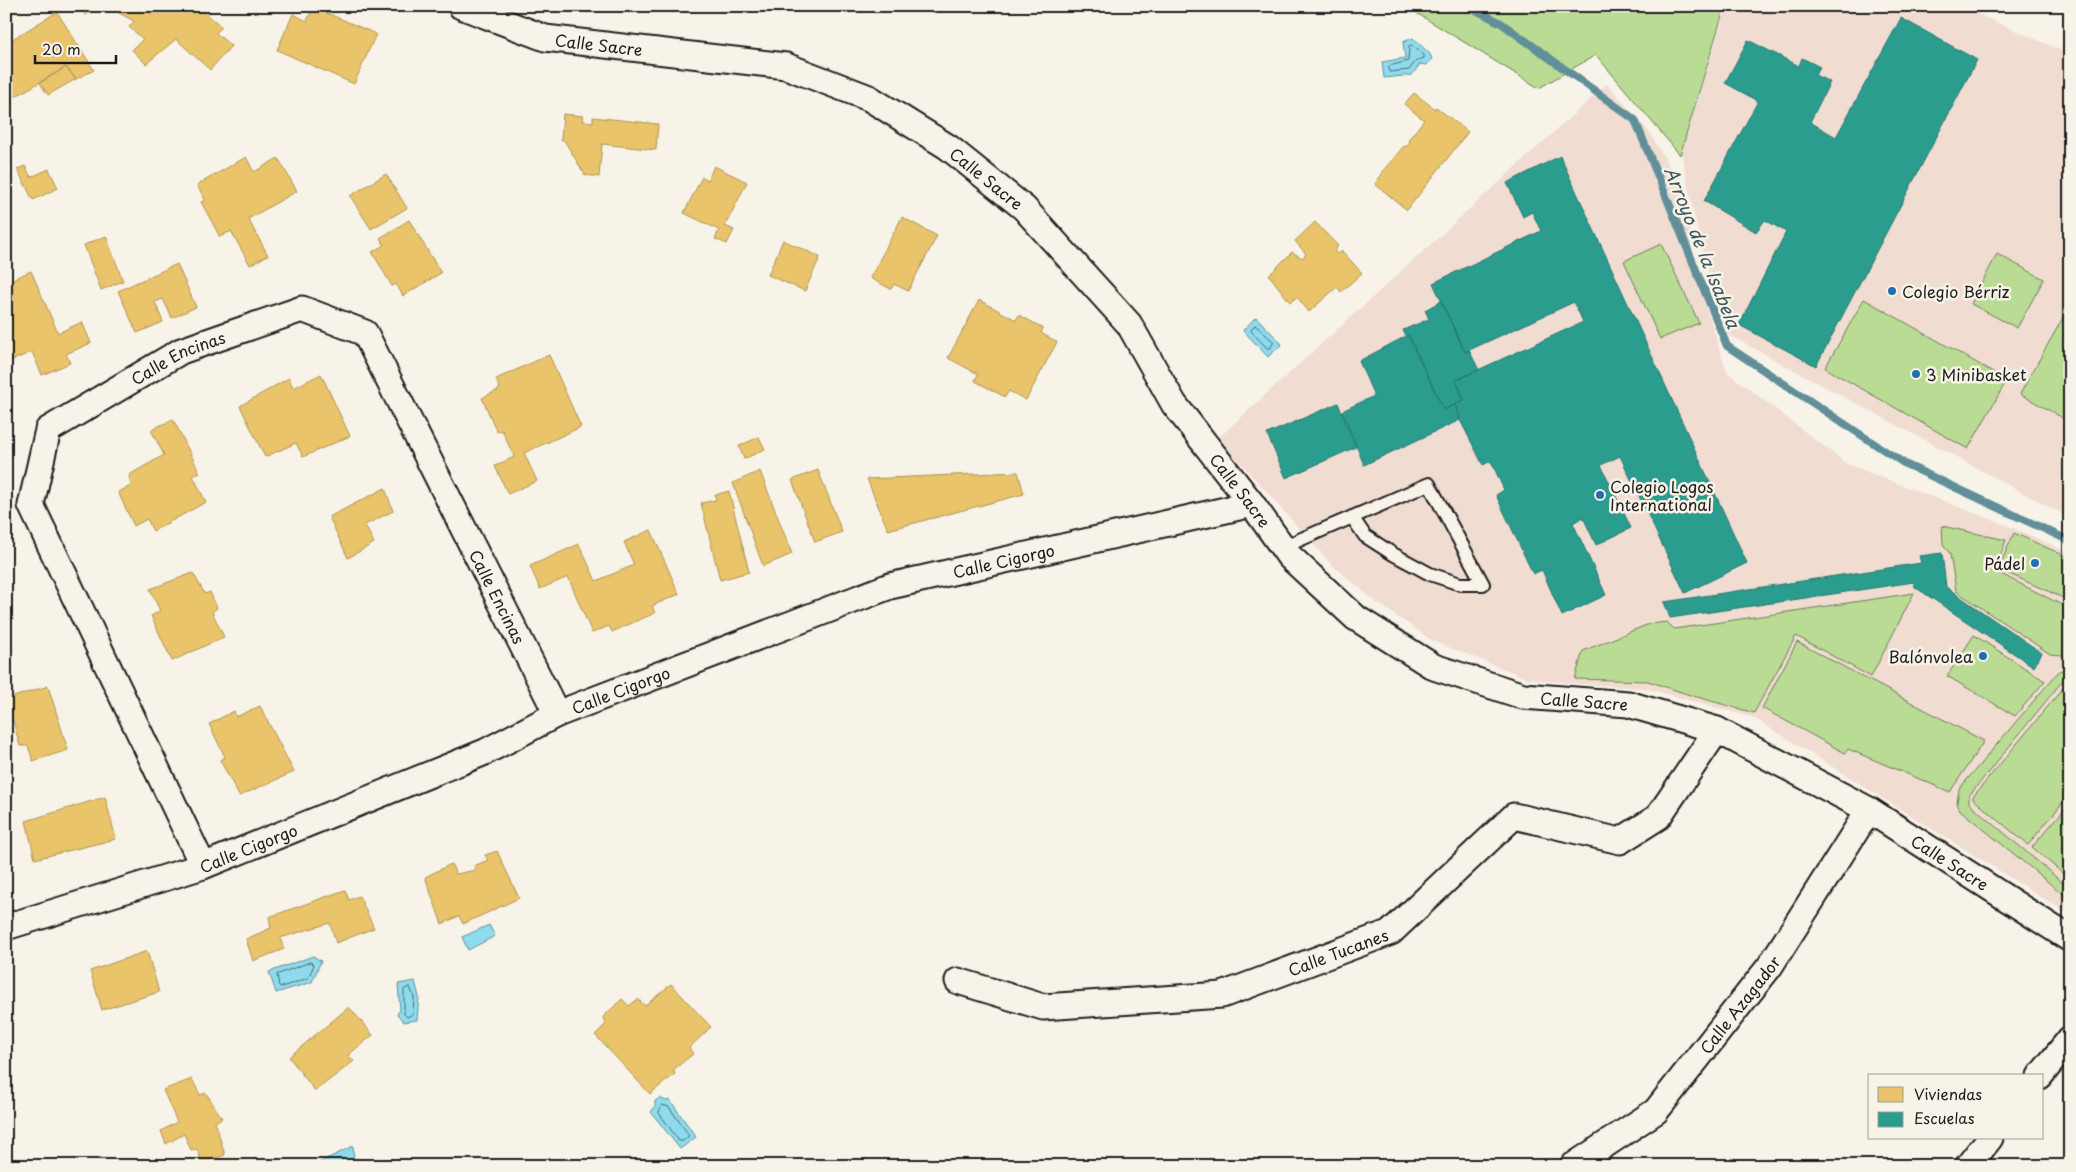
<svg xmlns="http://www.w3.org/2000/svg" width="2076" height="1172" viewBox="0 0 2076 1172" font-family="'Playpen Sans',sans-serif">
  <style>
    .built { fill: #f1dcd2 }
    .green { fill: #badb94; stroke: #6b7c58 }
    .water { fill: #8edbed; stroke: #608f99 }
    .homes { fill: #e9c46a; stroke: #ac9253 }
    .schools { fill: #2a9d8f; stroke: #26766c }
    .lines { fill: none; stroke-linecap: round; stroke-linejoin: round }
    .shore { stroke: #4a6870; stroke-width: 1 }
    .stream { stroke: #608f99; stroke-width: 8 }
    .lane-casing { stroke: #1c1c1c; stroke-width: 16 }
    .street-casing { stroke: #1c1c1c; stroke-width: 29 }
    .lane { stroke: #f7f3e8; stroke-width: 12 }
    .street { stroke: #f7f3e8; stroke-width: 25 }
    .poi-dot { fill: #1f6fb2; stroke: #f7f3e8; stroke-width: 2 }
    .labels { text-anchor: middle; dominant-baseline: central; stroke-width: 5; stroke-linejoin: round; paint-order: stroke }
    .street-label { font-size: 16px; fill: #1c1c1c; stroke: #f7f3e8 }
    .poi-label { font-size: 16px; fill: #1c1c1c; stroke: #f7f3e8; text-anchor: start }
    .water-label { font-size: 18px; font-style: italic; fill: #3e555b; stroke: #f7f3e8 }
  </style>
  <rect width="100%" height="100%" fill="#f7f3e8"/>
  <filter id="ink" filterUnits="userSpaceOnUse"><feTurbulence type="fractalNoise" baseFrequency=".02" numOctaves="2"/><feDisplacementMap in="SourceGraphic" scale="10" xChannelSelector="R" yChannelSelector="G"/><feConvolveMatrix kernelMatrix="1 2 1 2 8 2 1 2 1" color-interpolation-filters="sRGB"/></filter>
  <g filter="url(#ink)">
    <path class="built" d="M1727,6H1959L2070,54V518L1727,334L1701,248L1681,151Z
      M1607,84L1648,130L1682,188L1699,285L1727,372L1847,464L2011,527L2070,553V915L1754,718L1644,688L1566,683L1527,678L1433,641L1376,602L1332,565L1218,438Z"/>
    <path class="green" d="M1405,6H1725L1680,155L1596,55L1539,88Z
      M1661,244L1699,323L1660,339L1624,261Z
      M1997,254L2044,279L2017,328L1971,304Z
      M1864,299L2007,380L1968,449L1825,368Z
      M2070,305V422L2020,394Z
      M1942,526L2006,540L1995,571L2064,606L2063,616L2070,619V661L2062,655L2050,654L1956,591L1950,554L1943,544Z
      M2014,533L2070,558V601L1998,569Z
      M1914,593L1871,677L1796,636L1754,713L1690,695L1648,681L1575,679L1583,651L1649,624L1667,622L1674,629Z
      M1974,635L2045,681L2015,716L1947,676Z
      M1797,642L1984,741L1950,792L1848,749L1845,753L1762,708Z
      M2068,668H2070V679H2064L1969,796V803L2070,889V900L1960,810L1957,803L1959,789L2059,671Z
      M2068,682L2070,683V794L2028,845L1972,798Z
      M2070,803V880L2032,847Z"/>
    <path class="water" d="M1413,38L1430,54L1432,59L1427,65L1420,64L1412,75L1384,78L1382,62L1405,58L1403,42Z
      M1256,317L1282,344L1268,357L1243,330Z
      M489,925L495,936L468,950L462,937Z
      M313,956L321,961L312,982L276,993L269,972Z
      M415,981L419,997L417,1020L404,1022L397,1014L400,1010L398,984Z
      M660,1098L666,1101L670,1100L696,1137L680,1149L651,1112L655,1107V1101Z
      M353,1146L354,1164L351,1166H312Z"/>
    <path class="homes" d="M81,6H102L85,15Z
      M124,6H197L222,27L216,33L231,46L210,70L176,39L146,64L132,50L143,39L129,27L134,21L119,13Z
      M313,7L376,34L354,84L277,50L293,14L307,21Z
      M57,12L94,70L76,79L66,67L11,99L6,92V43Z
      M66,67L76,79L48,95L40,83Z
      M1414,93L1435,109L1436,107L1468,132L1407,210L1375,184L1382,174L1381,173L1404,146L1406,147L1410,141L1408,140L1424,120L1404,104Z
      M563,114L583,116L582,121L593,122V117L658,124L656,150L602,144L599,177L585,175L564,140H561Z
      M246,157L254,172L278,158L297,191L248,219L268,255L250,265L231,231L220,237L201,202L205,200L197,185Z
      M25,166L31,177L49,169L58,188L33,200L17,169Z
      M714,166L747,182L725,226L734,230L727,244L715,239L719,230L684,213L702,177L708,180Z
      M386,174L407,208L371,229L350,196Z
      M902,217L937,236L908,291L894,284L891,289L870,278Z
      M409,220L441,273L403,296L396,284L392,286L372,252L384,245L380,238Z
      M1315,222L1338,246L1334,251L1338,254L1342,251L1362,273L1341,292L1337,287L1309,312L1297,297L1290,302L1269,275L1292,252L1302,258L1306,254L1295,241Z
      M106,236L123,281L101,290L84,245Z
      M783,240L820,257L805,291L768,275Z
      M177,264L196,307L172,318L163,299L155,302L163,322L137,333L118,291Z
      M31,271L58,333L82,322L91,343L66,354L70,363L42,375L32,352L6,363V282Z
      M979,300L1016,320L1019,315L1043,328L1041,333L1057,342L1026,400L1009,391L1005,397L975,381L978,374L948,358Z
      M549,355L581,427L524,453L537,481L508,494L495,466L514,457L502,430L497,432L482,398L500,389L496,379Z
      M321,374L350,436L303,457L296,443L265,457L240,406L289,378L293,388Z
      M173,419L200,473L193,476L206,502L153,531L147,519L134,526L118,492L131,486L129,475L164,455L151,430Z
      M759,437L765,449L744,459L739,446Z
      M818,470L842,532L815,542L792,480Z
      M760,471L792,554L763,566L733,483Z
      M1018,472L1024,494L888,530L867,479Z
      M385,488L393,511L365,525L374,543L348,558L329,517Z
      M729,491L749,572L720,580L701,503L716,500L715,495Z
      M651,530L679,594L652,606L655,613L612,632L609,626L592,633L568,577L540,589L530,566L579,544L596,581L634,565L624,542Z
      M193,573L205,594L210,592L217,608L212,612L224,637L172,661L151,616L160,611L150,589Z
      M48,686L68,750L33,761L28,746H20L7,699Z
      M260,706L294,772L239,796L220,760L225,757L209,724L234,711L236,717Z
      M105,797L116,839L35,859L26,821Z
      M497,851L519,898L463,924L459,916L442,924L425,877L451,864L456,874L476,870L474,866L488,860L485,855Z
      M345,890L349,900L359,896L374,928L336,943L330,923L280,938L284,949L253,961L246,939L271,928L269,917Z
      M147,951L159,992L102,1010L90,971Z
      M671,984L711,1027L689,1048L693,1054L673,1070L675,1074L650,1094L595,1035L606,1024L603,1017L622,999L629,1006L638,999L645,1006Z
      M349,1007L373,1035L348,1055L354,1061L315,1091L289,1057Z
      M192,1079L200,1095L206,1093L222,1118L215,1122L225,1155L202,1163L197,1149L191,1150L184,1134L166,1144L161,1131L177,1122L163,1090Z"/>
    <path class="schools" d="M1901,18L1977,60L1816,366L1739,325L1786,232L1765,220L1756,232L1704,201L1758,101L1725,83L1748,40L1799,66L1802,58L1820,67L1815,75L1830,82L1810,122L1836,137Z
      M1560,156L1747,563L1685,593L1620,456L1601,465L1631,528L1596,545L1583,517L1573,523L1606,595L1562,616L1542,570L1533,574L1496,495L1504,490L1491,461L1483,465L1460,420L1455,404L1464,400L1456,380L1583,322L1574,302L1465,352L1433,283L1541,231L1532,212L1523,217L1507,183Z
      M1441,301L1465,352L1469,350L1479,370L1456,380L1464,400L1444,410L1408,335L1406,337L1403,330L1429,319L1425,310Z
      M1408,335L1444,410L1455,404L1460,420L1364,465L1342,411L1374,396L1359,361Z
      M1338,403L1356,447L1286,478L1267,434Z
      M1942,553L1946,587L2042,653L2034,667L1915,587L1914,582L1670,618L1664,602L1921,563L1919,556Z"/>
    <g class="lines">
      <path class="shore" d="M1411,45L1424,55V58L1416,61L1409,70L1389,72V66L1408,61L1409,47Z
        M1255,325L1274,342L1270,348H1267L1251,331Z
        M311,962L314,965L308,978L282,987L279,986L277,975Z
        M410,987L414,997L413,1014L407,1017L404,1014V990Z
        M662,1105L669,1107L688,1134V1137L683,1141H679L659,1113Z"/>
      <path class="stream" d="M1468,6L1501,23L1635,120L1727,346L1905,464L2070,541"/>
      <defs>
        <path id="lane" d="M1283,547L1429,484L1483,584H1460L1430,574L1393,554L1365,536L1352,517"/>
        <g id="street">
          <path id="s1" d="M461,6L545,38L786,66L869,98L948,147L1024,208L1129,324L1174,404L1252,504L1289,556L1356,618L1434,667L1523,696L1628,704L1717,730L1869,810L2070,939"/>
          <path id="s2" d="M203,866L31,505L48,430L181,351L302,309L365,333L557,714"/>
          <path id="s3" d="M6,927L203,866L485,752L557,714L890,586L1252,504"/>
          <path id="s4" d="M958,981L1043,1007L1222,995L1391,932L1514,816L1620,841L1658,817L1717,730"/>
          <path d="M2040,1076L2070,1039"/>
          <path id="s5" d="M1573,1166L1656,1111L1770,966L1869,810"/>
          <path d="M1968,1166L1990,1138"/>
        </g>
      </defs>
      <use href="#lane" class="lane-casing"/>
      <use href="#street" class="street-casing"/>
      <use href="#lane" class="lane"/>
      <use href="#street" class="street"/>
    </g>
  </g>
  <g class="poi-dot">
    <circle cx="1892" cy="291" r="5"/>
    <circle cx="1916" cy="374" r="5"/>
    <circle cx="1600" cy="495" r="5"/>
    <circle cx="2035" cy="563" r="5"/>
    <circle cx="1983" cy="656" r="5"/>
  </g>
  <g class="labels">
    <g class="street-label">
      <text stroke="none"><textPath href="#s1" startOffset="144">Calle Sacre</textPath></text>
      <text stroke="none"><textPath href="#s1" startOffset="564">Calle Sacre</textPath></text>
      <text stroke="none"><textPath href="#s2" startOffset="626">Calle Encinas</textPath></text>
      <text stroke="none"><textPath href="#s1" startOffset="969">Calle Sacre</textPath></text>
      <text stroke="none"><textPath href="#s3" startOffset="1065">Calle Cigorgo</textPath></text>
      <text stroke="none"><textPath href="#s2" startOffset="1122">Calle Encinas</textPath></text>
      <text stroke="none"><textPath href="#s3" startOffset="660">Calle Cigorgo</textPath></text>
      <text stroke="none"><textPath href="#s1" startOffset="1389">Calle Sacre</textPath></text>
      <text stroke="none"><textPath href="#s3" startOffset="255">Calle Cigorgo</textPath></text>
      <text stroke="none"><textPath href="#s1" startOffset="1794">Calle Sacre</textPath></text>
      <text stroke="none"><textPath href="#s4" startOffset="392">Calle Tucanes</textPath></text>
      <text stroke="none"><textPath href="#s5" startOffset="235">Calle Azagador</textPath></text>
    </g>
    <g class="poi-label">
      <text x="1902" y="291">Colegio Bérriz</text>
      <text x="1926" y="374">3 Minibasket</text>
      <text x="1610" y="486">Colegio Logos<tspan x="1610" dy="18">International</tspan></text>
      <text x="2025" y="563" text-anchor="end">Pádel</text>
      <text x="1973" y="656" text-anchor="end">Balónvolea</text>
    </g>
    <g class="water-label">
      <text transform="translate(1703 247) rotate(68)">Arroyo de la Isabela</text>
    </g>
  </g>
  <rect width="2076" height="1172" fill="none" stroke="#f7f3e8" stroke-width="25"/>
  <rect x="12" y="12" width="2051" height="1147" fill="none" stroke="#1c1c1c" stroke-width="2" filter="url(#ink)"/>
  <rect x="1868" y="1074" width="175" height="65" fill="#f7f3e8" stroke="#9f9d96"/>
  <rect x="1878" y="1087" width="25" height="15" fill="#e9c46a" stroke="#9f9d96"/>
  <text x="1914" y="1100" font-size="15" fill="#1c1c1c">Viviendas</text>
  <rect x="1878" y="1112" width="25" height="15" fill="#2a9d8f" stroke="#9f9d96"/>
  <text x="1914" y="1124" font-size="15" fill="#1c1c1c">Escuelas</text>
  <path d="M35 55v8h81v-8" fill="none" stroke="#1c1c1c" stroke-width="2.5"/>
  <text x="42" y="55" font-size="15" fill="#1c1c1c" stroke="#f7f3e8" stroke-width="4" paint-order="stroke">20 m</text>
</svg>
